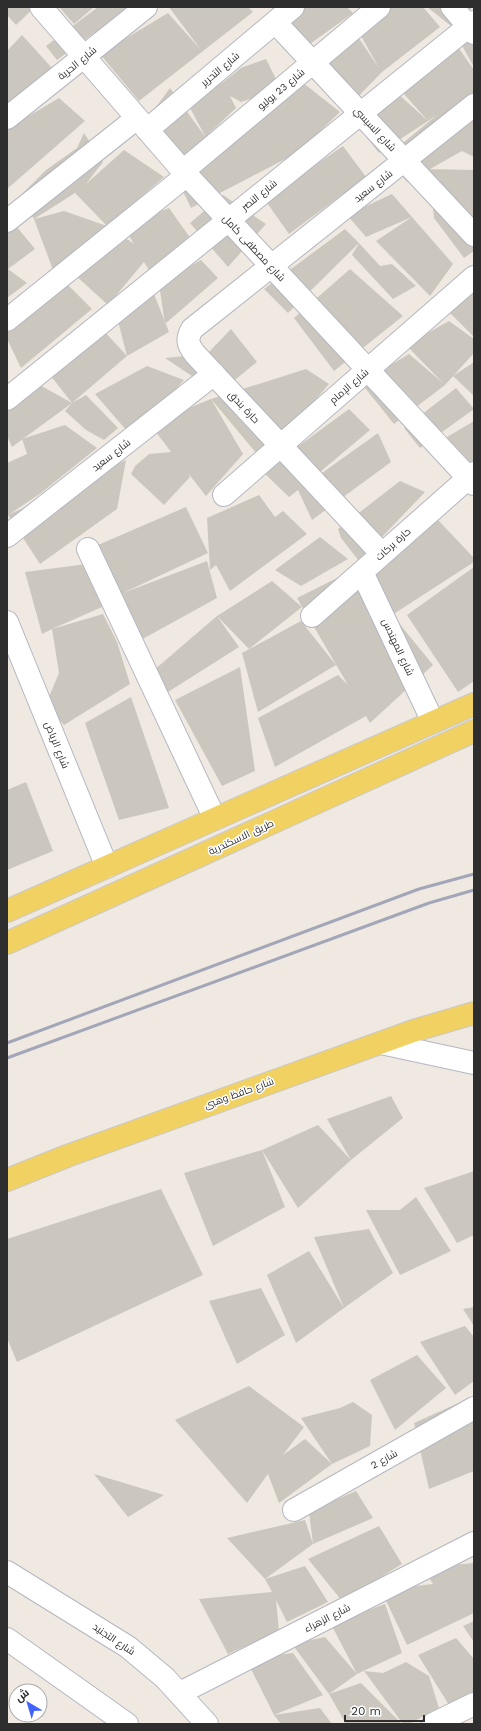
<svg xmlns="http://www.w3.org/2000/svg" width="481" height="1731" viewBox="0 0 481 1731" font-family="'Work Sans',Cairo,sans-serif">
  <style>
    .building { fill: #cbc7bf; fill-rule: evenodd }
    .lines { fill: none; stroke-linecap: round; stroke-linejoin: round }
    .minor-casing { stroke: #b4b7c1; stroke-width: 24 }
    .major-casing { stroke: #c9c9c9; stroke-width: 24 }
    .minor { stroke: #fff; stroke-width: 22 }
    .major { stroke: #f2d163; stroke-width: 22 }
    .rail { stroke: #a3a6b8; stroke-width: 3 }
    .labels { text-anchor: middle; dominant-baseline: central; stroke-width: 3; stroke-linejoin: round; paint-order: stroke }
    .street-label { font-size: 10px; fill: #2e2e2e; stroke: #fff }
  </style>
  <rect width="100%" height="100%" fill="#efe9e1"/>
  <path class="building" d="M7,7H35L16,25L7,15Z
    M59,7H94L74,24Z
    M98,7H130L57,60L46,46Z
    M169,7H248L253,12L139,101L100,54L168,13L201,50Z
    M271,7H347L353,13L310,44Z
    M391,7H423L440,27L382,72L351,104L317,68L358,37L379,68L356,27Z
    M427,7H473L451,26Z
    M474,11V67L451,26Z
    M22,35L52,68L7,109V51Z
    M458,47L474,70V157L462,151L407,182L387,156L437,115L428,121L403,93Z
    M266,59L277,81L288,71L340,112L297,153L191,208L172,169L136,134L170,88L206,138L179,87L212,64L222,83L241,68ZM230,96L241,102L259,96L177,164L236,108Z
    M384,81L428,121L379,153L347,112Z
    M59,98L85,121L7,189V129Z
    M84,133L103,162L86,184L124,150L164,177L107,226L75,193L34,219L19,197L46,170L77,148Z
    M343,146L366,177L289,234L265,200Z
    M429,169L474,170V251L464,258L434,218Z
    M392,194L412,217L366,237L347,215Z
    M223,195L266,224L228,267L190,223Z
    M169,208L191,239L149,270L144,262L108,305L75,275L127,239L134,244L123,226Z
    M64,211L107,226L53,270L34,219Z
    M7,215L35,249L8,269L27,283L7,298Z
    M412,217L453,264L430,296L376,241Z
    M345,229L359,243L288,313L264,289Z
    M359,243L380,266L392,264L416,286L393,299L352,255Z
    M201,260L218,278L165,324L159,284Z
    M350,269L403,316L334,371L294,318Z
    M53,270L92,309L21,368L7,339V308Z
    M471,292L474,295V337L447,310Z
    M154,294L169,332L127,356L118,321Z
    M449,321L474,339V353L445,385L394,424L361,383L409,354L443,383L406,345Z
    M231,329L257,362L236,379L214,391L165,358L207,354Z
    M104,331L127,356L72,403L50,375Z
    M474,362V396L453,376Z
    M147,366L184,380L133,438L95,394Z
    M306,369L329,384L263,461L211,399Z
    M38,384L72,403L12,447L7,436V406Z
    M456,388L474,409L420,448L404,428Z
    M86,395L118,428L104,440L86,430L65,411L72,403Z
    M211,399L243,454L206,496L188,473L190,477L164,505L131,474L135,466L149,454L171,452L150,424Z
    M349,409L370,430L301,488L378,433L391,462L312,520L298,490L289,497L263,472Z
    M474,421V483L447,437Z
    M65,425L97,448L41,493L7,516V463L27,454L22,439Z
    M126,460L117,509L40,564L8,515Z
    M400,481L425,492L359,561L341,538L338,529Z
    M259,495L275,517L283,511L307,534L230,591L216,565L210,570L207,518Z
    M186,507L208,553L123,593L207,561L217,598L139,641L98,545Z
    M438,520L474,558V562L392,615L370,565Z
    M320,537L348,559L301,586L275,570Z
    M87,564L102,607L52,629L103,614L117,642L130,684L64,725L46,704L59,673L52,629L42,634L25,572Z
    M474,567V681L458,692L407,615Z
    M355,569L433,665L370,723L366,716L275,767L258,718L338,675L348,685L297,598Z
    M272,581L302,607L249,649L217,616Z
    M217,616L239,647L168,692L147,676Z
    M301,621L336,665L258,712L242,653Z
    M240,667L255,771L222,786L175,700Z
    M131,697L169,808L119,820L85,723Z
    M26,782L53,851L7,870V790Z
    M391,1096L403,1118L351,1160L327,1119Z
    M318,1125L351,1160L298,1208L262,1150Z
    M262,1150L285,1207L213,1246L184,1173Z
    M474,1171V1235L457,1243L424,1188Z
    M161,1189L203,1275L17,1362L7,1338V1239Z
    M416,1197L451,1251L400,1275L366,1210H400Z
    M369,1229L393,1273L344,1308L314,1237Z
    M309,1251L344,1308L296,1343L267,1275Z
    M261,1288L285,1335L237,1364L209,1301Z
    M474,1307V1326L463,1309Z
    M465,1326L474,1337V1381L455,1395L420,1342Z
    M417,1355L446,1388L395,1430L370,1380Z
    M249,1386L304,1427L283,1455L305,1439L332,1464L279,1503L268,1474L247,1503L175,1420Z
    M474,1396V1471L429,1489L414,1423Z
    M353,1402L372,1415L370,1446L332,1464L301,1418L340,1408Z
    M94,1474L164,1495L128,1517Z
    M356,1491L373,1518L313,1544L309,1512Z
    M305,1520L313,1544L265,1579L227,1538Z
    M379,1526L402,1564L342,1601L308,1559Z
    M474,1563V1613L407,1645L381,1590L433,1584L423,1568Z
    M305,1566L328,1602L287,1622L276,1600L279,1631L228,1654L199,1599L272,1592L265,1579Z
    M385,1604L402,1653L357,1674L331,1624Z
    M474,1621V1642L463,1626Z
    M325,1637L357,1674L329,1694L292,1644Z
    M456,1638L474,1659V1694L449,1705L418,1655Z
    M293,1653L323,1695L274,1715L246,1659Z
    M406,1662L429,1676L439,1708L409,1724H403L364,1671L383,1673Z
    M361,1683L402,1724H346L329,1694Z
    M320,1708L332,1724H281L274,1715Z"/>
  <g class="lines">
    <defs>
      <path id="minor" d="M41,7L183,171L474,484
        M452,7L474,33
        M275,22L474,235
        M7,118L146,7
        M147,130L293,7
        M183,171L379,7
        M7,221L137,118
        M7,320L187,175
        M7,399L474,22
        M224,495L474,277
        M7,536L214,374
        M88,549L215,819
        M382,554L195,354C188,345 186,340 192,329L474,105
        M362,572L433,722
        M312,616L474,473
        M7,622L107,867
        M381,1043L474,1063
        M294,1510L474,1408
        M7,1572L128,1647L165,1678L207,1724
        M7,1639L127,1724
        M180,1693L474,1543
        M433,1724L474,1704"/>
      <path id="major" d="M7,911L474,704
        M7,943L474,731
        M7,1180L67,1156L413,1031L474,1013"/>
    </defs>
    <use href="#minor" class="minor-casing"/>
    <use href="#major" class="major-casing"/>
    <use href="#minor" class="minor"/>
    <use href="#major" class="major"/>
    <path class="rail" d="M7,1043L419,889L474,874
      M7,1058L429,903L474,890"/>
  </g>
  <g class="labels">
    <g class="street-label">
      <text transform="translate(77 63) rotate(-39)">شارع الحرية</text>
      <text transform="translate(220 69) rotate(-40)">شارع التحرير</text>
      <text transform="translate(281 89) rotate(-40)">شارع 23 يوليو</text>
      <text transform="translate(375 129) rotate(47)">شارع السيسي</text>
      <text transform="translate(373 186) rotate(-38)">شارع سعيد</text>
      <text transform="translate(259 195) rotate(-39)">شارع النصر</text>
      <text transform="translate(254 248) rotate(47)">شارع مصطفى كامل</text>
      <text transform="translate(349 386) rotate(-41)">شارع الإمام</text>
      <text transform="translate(244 407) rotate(47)">حارة بندق</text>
      <text transform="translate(111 455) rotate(-38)">شارع سعيد</text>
      <text transform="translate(393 544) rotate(-42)">حارة بركات</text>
      <text transform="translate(398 647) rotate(65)">شارع المهندس</text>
      <text transform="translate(57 745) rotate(68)">شارع الرياض</text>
      <text transform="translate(241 837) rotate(-25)">طريق الاسكندرية</text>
      <text transform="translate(239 1093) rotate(-20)">شارع حافظ وهبى</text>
      <text transform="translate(384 1459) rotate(-29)">شارع 2</text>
      <text transform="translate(327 1618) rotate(-27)">شارع الزهراء</text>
      <text transform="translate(114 1639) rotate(34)">شارع التجنيد</text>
    </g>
  </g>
  <rect width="481" height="1731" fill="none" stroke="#2e2e2e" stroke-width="16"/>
  <g transform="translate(28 1703) rotate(322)"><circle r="19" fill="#ffffff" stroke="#ababab"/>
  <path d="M0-3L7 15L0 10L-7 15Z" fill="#4264fb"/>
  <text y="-6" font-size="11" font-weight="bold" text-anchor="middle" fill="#2e2e2e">ش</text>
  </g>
  <path d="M345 1715v6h79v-6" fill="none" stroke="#2e2e2e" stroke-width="2"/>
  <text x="351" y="1715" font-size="12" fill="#2e2e2e" stroke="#ffffff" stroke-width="3" paint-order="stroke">20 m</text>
</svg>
